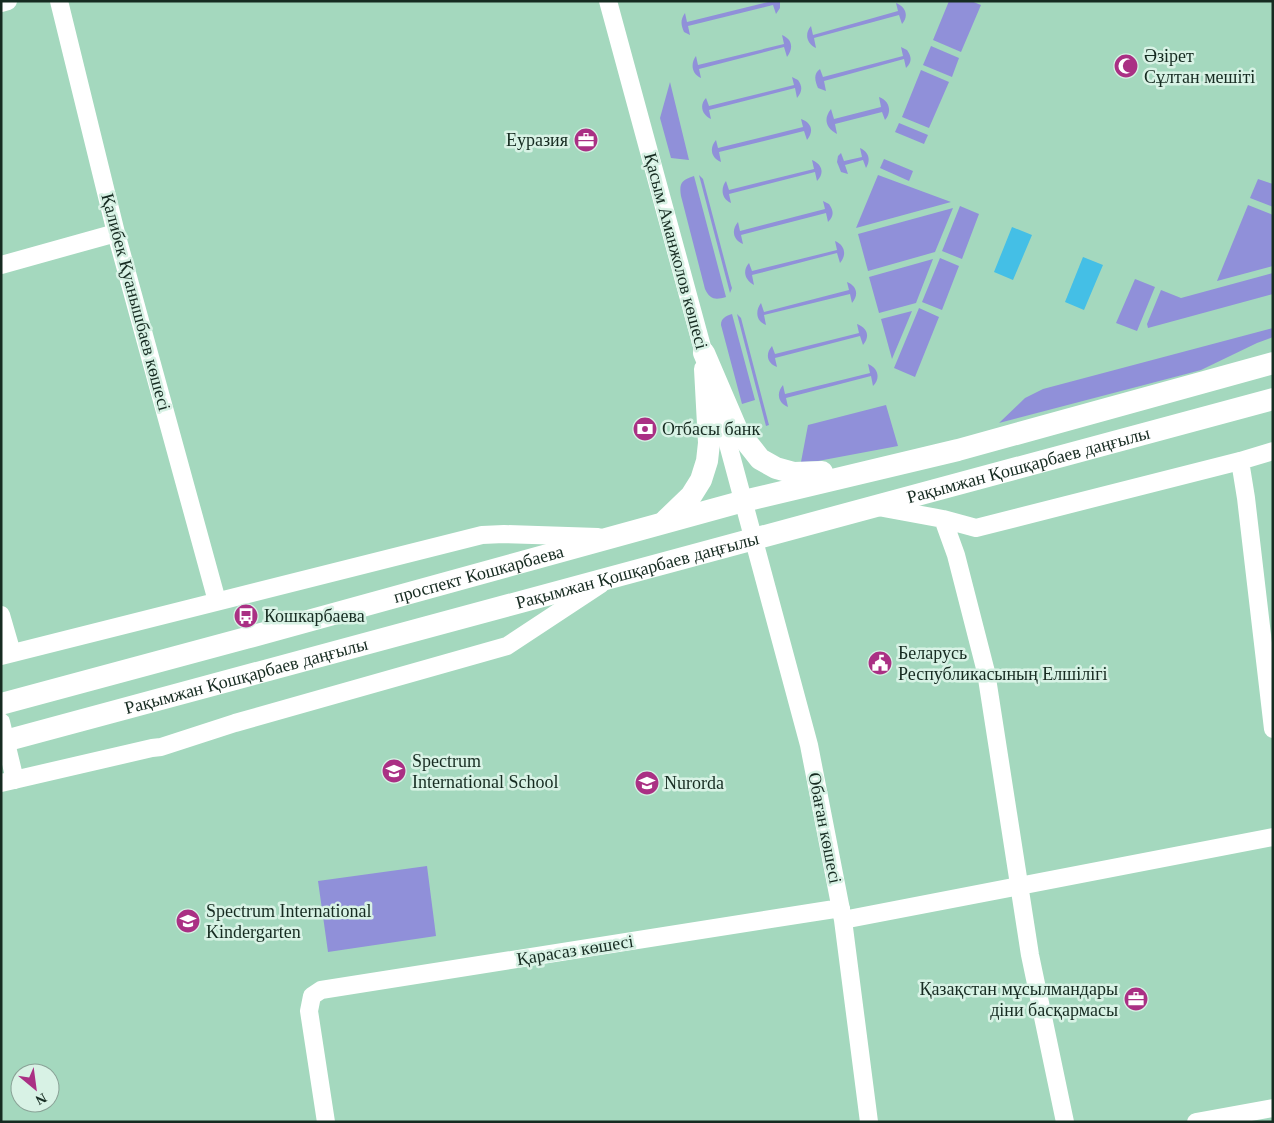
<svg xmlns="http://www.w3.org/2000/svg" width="1274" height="1123" viewBox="0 0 1274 1123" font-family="'Times New Roman',serif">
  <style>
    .green { fill: #9090d9 }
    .water { fill: #44bfe6 }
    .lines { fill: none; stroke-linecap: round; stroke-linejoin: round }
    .minor { stroke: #fff; stroke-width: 18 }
    .major { stroke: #fff; stroke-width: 22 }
    .labels { text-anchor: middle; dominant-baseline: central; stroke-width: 5; stroke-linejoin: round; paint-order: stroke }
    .poi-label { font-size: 18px; fill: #162b21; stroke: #d8f2e5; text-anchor: start }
    .street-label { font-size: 18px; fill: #162b21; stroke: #d8f2e5 }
  </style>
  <rect width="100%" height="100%" fill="#a4d8be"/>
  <path class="green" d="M772,1H780V8L776,14L773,5L688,26L690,35L684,32C681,25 680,20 685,13L687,22Z
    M949,1H971L981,5L961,52L933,40Z
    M896,3C906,7 909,16 902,24L899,15L814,38L816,48C807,44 804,34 811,26L813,35L898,11Z
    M782,35C792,39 794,48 787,57L784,47L699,69L701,78C692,74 690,64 696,56L698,65L784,44Z
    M931,46L959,58L952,77L923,65Z
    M901,47L907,50C912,57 912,62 906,68L904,59L824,81L826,91L818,88C815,81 813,74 820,69L823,77L903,56Z
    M921,70L949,82L929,128L902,117Z
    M792,77L798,80C803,87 802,92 797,98L795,88L709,110L711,119C702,115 699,105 706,98L709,106L794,85Z
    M670,82L689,160L671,158L660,118Z
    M879,97C890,101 892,112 885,120L882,112L835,124L837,134C826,128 823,119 831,109L834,119L881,107Z
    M801,119C812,123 814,131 807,140L804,131L719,152L721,162C711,158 709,148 716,140L718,148L803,127Z
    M899,123L928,135L924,144L895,132Z
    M860,148C869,152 871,160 866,168L863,160L845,165L848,174L841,172L837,162L838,156L841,153L844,161L862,157Z
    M884,159L913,171L909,181L880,168Z
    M812,160C822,164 825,173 817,181L815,172L729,194L731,203C722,199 720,189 726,181L729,190L814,169Z
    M699,175L703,179L731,285L732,288L730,293Z
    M878,175L951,202L856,228Z
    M694,176L726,297C716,300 710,300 705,289L681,196C679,184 681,180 694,176Z
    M1258,179L1273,184V207L1250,198Z
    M823,201L829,204C834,211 834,216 828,222L826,213L741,235L743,244C733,240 731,230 738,222L740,231L825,209Z
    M1248,205L1273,215V266L1217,281Z
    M960,206L979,214L962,259L942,251Z
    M953,208L935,252L868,271L858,234Z
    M835,241C845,245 847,255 840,263L837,253L752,275L754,285C745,280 742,271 749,263L752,271L837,250Z
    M940,258L959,266L942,310L922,302Z
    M933,259L916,303L879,313L869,277Z
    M1273,273V294L1148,328L1147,324L1161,290L1181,298Z
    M1135,279L1155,287L1137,331L1116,323Z
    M847,282C857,286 859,295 852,303L850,294L764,315L766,325C756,321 755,311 761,303L764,312L849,290Z
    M919,308L939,317L915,377L894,368Z
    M912,311L892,359L881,319Z
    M732,314L755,400L742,404L721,325C721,318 726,316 732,314Z
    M737,314L741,318L769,425L766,426Z
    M857,324C868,328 870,337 863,345L860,336L775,358L777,367C767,363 765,354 772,346L775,354L859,333Z
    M1273,328V337L1257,343L1201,370L1186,374L999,423L1025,398L1043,389Z
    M868,364C878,368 881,378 873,386L871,376L786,398L788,407C778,403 776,393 783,385L785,394L870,373Z
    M886,405L898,446L818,461L801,462L808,425Z
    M427,866L436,936L328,952L318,881Z"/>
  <path class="water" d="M1012,227L1032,235L1013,280L994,272Z
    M1083,257L1103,265L1084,310L1065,302Z"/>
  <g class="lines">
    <path class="minor" d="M59,1L116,233L217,601
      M608,1L707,365
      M1,3L8,1
      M1,265L116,233
      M718,407L809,745L843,920L869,1122
      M1240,461L1246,498L1273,729
      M878,507L943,519L976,528L1240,461L1273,451
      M943,519L956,555L986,672L1030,955L1065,1122
      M1,615L12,653
      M1,656L482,535L504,534L598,537
      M1,722L15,780
      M1,783L152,748L161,747L235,723L507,646L601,584
      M843,920L1273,837
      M326,1122L309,1011L312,996L321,990L841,908
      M1196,1122L1273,1108"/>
    <g class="major">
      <path d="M704,353L737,430L760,459L776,468L794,473L822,472"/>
      <path d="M666,520L691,496L701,480L707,461L709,443L705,369"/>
      <path id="s1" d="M1,704L246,638L744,501L958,450L1273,363"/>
      <path id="s2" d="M1,742L1273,399"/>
    </g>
  </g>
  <defs>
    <symbol id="mosque-disc" viewBox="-11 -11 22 22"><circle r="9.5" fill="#aa3084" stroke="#d8f2e5"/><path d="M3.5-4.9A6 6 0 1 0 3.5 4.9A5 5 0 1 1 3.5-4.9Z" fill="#fff"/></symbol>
    <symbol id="office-disc" viewBox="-11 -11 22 22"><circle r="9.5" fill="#aa3084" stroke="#d8f2e5"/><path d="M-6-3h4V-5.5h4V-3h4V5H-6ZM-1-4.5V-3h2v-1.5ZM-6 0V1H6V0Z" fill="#fff"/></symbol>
    <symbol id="bank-disc" viewBox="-11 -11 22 22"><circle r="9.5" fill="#aa3084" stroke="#d8f2e5"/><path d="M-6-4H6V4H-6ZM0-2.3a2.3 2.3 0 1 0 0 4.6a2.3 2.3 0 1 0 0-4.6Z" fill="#fff"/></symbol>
    <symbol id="bus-disc" viewBox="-11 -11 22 22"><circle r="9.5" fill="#aa3084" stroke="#d8f2e5"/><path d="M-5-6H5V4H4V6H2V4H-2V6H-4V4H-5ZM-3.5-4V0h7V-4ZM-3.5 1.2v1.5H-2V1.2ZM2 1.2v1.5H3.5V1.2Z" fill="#fff"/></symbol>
    <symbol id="civic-disc" viewBox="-11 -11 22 22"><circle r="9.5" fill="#aa3084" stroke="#d8f2e5"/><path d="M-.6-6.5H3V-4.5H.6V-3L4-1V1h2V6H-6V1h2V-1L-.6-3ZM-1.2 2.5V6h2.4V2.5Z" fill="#fff"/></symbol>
    <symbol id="school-disc" viewBox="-11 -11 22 22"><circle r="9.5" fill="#aa3084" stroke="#d8f2e5"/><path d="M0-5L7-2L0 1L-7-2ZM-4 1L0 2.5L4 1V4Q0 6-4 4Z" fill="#fff"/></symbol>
  </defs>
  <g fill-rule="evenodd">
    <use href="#mosque-disc" x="1112" y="52" width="28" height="28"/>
    <use href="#office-disc" x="572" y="126" width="28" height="28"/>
    <use href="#bank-disc" x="631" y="415" width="28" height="28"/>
    <use href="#bus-disc" x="232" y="602" width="28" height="28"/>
    <use href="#civic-disc" x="866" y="649" width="28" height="28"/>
    <use href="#school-disc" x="380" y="757" width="28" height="28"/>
    <use href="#school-disc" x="633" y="769" width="28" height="28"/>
    <use href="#school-disc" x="174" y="907" width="28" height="28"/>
    <use href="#office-disc" x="1122" y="985" width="28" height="28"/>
  </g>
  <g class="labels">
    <g class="poi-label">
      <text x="1144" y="56">Әзірет<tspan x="1144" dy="21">Сұлтан мешіті</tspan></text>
      <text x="568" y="140" text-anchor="end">Еуразия</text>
      <text x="662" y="429">Отбасы банк</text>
      <text x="264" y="616">Кошкарбаева</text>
      <text x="898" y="653">Беларусь<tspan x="898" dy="21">Республикасының Елшілігі</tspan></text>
      <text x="412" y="761">Spectrum<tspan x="412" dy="21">International School</tspan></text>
      <text x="664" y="783">Nurorda</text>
      <text x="206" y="911">Spectrum International<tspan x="206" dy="21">Kindergarten</tspan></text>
      <text x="1118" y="989" text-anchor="end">Қазақстан мұсылмандары<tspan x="1118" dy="21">діни басқармасы</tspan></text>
    </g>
    <g class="street-label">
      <text transform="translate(676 251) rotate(75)">Қасым Аманжолов көшесі</text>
      <text transform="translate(136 302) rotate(75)">Қалибек Қуанышбаев көшесі</text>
      <text stroke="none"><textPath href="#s2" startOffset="1064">Рақымжан Қошқарбаев даңғылы</textPath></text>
      <text stroke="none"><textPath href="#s2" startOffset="659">Рақымжан Қошқарбаев даңғылы</textPath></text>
      <text stroke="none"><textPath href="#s1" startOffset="495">проспект Кошкарбаева</textPath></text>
      <text stroke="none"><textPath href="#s2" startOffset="254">Рақымжан Қошқарбаев даңғылы</textPath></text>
      <text transform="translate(825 828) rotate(79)">Обаған көшесі</text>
      <text transform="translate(575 950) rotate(-9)">Қарасаз көшесі</text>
    </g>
  </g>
  <rect width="1274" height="1123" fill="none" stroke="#162b21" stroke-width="5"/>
  <g transform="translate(35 1088) rotate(151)"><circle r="24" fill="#d8f2e5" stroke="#8aa297"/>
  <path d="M0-4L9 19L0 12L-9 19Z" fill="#aa3084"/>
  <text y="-8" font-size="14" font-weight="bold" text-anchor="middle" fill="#162b21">N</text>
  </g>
</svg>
